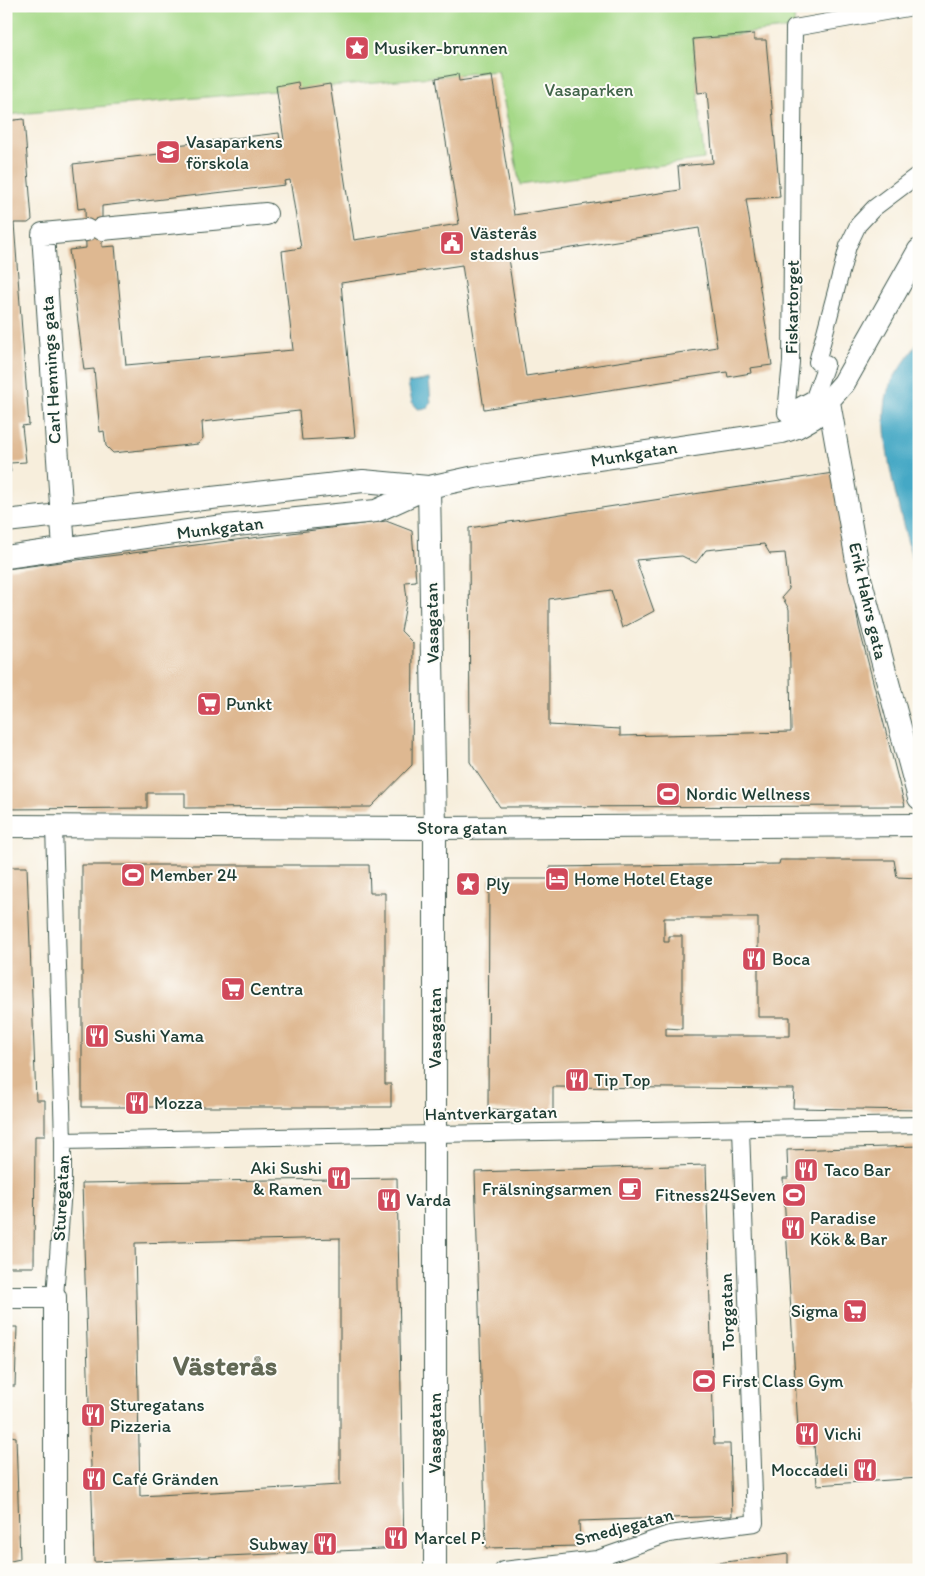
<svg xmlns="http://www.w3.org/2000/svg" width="925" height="1576" viewBox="0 0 925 1576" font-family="Itim,sans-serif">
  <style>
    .green { fill: #a6d988; stroke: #628b5e }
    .water { fill: #45a8c5; stroke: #32727c }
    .building { fill: #deb891; fill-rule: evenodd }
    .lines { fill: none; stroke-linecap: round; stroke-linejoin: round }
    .pedestrian-casing { stroke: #3f584d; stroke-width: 18 }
    .minor-casing { stroke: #3f584d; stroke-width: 24 }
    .pedestrian { stroke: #fff; stroke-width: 16 }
    .minor { stroke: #fff; stroke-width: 22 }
    .labels { text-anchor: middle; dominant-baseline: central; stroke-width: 4; stroke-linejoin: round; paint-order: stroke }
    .poi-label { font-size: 18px; fill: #1f3d34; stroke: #fdfcf7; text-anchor: start }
    .park-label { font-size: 18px; fill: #416449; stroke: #fdfcf7 }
    .street-label { font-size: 18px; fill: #1f3d34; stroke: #fdfcf7 }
    .town-label { font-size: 28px; font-weight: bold; fill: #626855; stroke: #fdfcf7 }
  </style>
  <rect width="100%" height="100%" fill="#fdfcf7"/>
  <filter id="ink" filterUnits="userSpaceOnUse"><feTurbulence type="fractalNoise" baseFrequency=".02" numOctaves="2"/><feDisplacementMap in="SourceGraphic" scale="10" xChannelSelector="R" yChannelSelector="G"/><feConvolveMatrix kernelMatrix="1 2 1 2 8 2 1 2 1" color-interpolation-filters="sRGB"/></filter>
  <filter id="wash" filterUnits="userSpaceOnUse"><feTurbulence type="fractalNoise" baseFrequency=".0096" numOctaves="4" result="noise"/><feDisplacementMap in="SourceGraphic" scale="20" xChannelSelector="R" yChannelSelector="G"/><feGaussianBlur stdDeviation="1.12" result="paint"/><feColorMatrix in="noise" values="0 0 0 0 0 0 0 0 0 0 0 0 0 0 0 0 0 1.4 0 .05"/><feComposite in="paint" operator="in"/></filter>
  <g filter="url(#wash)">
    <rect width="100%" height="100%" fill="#f7eedc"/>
    <path class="green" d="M6,6H795L794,28L693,39L704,159L520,185L498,71L6,115Z"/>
    <path class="water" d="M919,341V585C907,535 874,437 888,390C893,375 910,355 919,341Z
      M429,379L431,403L427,408L418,409L412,402L408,383Z"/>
    <g id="blocks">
      <path class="building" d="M754,34V40H766L780,197L746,199L772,365L750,368L751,373L728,377L727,372L484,409L462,265L341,283L355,437L302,440L299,411L202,422L203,438L198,444L113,453L106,446L104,431L100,432L94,369L84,370L69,250L86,248L85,208L78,209L73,164L168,153V146L279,133L280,141L284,140L276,86L298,82L299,89L330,84L354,240L459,224L436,78L458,74L459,81L492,76L514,215L680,190L678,166L713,163L707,92L698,93L693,39ZM290,180L301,248L282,251L293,350L126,365L115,246L102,247V206L285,185L284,181ZM699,228L717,347L526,376L508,258Z
        M24,119L32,220L28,223H14L29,425L22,426L26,462L10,463L11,472L6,473V121Z
        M833,473L859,627L905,806L500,807L470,762L469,528ZM764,544L770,554L785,553L789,589L782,597L789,609L791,732L620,736V729L549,725V599L611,590L622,628L654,611L636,560L682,556L696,563L706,550Z
        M386,521L412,531L416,581L405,582L407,599L401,631L413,643L412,765L371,807L185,808V793H147V808L6,809V569Z
        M780,860H894L897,877L919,878V1110L793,1108L794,1089L553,1087V1112L488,1109L489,879H550V867L779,864ZM664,918H758V1017H790V1036H666V1028L682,1029V936H669V942H664Z
        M82,865H369L370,893H385V1084H391V1107H82Z
        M6,867H27L36,1100H45V1136H35L34,1267H6Z
        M919,1146V1478L817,1485L814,1444L799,1445L783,1178H788L787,1150Z
        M706,1165L714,1444H730L732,1516L579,1521L580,1546L486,1548L475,1172Z
        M397,1178L404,1548L94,1562L82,1183ZM340,1238V1485L140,1496L135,1243Z
        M6,1327H17L15,1386H6Z
        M6,1435L16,1437L20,1559L6,1562Z
        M788,1554V1570H671V1569Z"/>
    </g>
  </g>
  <g filter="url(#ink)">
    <use href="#blocks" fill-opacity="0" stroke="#3f584d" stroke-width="1"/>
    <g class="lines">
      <defs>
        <path id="pedestrian" d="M919,6L794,28L791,362L786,413L814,398L826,364L817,362L848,246L858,225L874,208L919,174
          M54,826L63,1141V1188L55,1297
          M63,1141L919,1125
          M503,1570L597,1559L669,1534L755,1523L741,1129"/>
        <path id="minor" d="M102,229L266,214
          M829,402L860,578L919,798
          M429,487L435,828V1570
          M6,521L363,481L428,487
          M64,549L43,234L86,230
          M6,557L216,527L376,511L429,487L475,477L782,432L797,427L813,418L844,383L919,250
          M6,826L435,828L919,825
          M6,1297H55V1570"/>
      </defs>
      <use href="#pedestrian" class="pedestrian-casing"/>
      <use href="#minor" class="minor-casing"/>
      <use href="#pedestrian" class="pedestrian"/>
      <use href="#minor" class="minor"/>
    </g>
  </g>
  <defs>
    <symbol id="sight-square" viewBox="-11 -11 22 22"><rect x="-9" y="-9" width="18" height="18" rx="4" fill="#d1495b" stroke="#fdfcf7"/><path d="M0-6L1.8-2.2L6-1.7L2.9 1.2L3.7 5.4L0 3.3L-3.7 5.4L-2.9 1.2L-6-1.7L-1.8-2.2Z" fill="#fff"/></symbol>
    <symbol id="school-square" viewBox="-11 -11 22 22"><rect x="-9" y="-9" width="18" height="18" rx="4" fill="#d1495b" stroke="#fdfcf7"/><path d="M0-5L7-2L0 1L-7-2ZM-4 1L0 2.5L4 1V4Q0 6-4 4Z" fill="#fff"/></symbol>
    <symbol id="civic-square" viewBox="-11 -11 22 22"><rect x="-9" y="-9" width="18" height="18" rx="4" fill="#d1495b" stroke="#fdfcf7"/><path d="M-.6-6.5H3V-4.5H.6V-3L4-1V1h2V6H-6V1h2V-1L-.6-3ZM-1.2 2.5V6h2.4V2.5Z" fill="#fff"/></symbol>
    <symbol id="supermarket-square" viewBox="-11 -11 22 22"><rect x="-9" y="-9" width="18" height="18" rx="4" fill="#d1495b" stroke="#fdfcf7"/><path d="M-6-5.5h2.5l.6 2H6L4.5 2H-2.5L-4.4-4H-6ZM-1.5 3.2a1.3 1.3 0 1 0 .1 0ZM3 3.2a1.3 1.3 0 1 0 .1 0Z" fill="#fff"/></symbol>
    <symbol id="stadium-square" viewBox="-11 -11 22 22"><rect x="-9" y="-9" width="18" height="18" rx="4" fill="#d1495b" stroke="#fdfcf7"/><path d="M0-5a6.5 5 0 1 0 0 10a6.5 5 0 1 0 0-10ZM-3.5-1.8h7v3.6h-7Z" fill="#fff"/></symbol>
    <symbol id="hotel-square" viewBox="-11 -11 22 22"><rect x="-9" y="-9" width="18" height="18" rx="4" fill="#d1495b" stroke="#fdfcf7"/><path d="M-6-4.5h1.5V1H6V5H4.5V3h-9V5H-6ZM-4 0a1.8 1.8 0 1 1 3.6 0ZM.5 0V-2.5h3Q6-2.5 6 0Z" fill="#fff"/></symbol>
    <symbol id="restaurant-square" viewBox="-11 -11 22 22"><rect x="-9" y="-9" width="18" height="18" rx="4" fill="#d1495b" stroke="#fdfcf7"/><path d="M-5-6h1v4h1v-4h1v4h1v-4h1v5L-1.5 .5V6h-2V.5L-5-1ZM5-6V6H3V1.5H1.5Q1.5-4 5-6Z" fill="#fff"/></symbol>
    <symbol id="cafe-square" viewBox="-11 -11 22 22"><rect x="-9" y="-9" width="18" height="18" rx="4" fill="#d1495b" stroke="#fdfcf7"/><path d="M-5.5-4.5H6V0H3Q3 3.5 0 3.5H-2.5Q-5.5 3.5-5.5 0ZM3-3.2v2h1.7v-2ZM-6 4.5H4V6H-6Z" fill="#fff"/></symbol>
  </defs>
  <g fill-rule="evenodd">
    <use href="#sight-square" x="343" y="34" width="28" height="28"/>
    <use href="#school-square" x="154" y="138" width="28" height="28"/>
    <use href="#civic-square" x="438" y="229" width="28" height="28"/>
    <use href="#supermarket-square" x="195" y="690" width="28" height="28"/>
    <use href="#stadium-square" x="654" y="780" width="28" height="28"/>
    <use href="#stadium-square" x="119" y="861" width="28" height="28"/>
    <use href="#hotel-square" x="543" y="865" width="28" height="28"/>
    <use href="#sight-square" x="454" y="870" width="28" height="28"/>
    <use href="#restaurant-square" x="740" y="945" width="28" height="28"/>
    <use href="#supermarket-square" x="219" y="975" width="28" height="28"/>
    <use href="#restaurant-square" x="83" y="1022" width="28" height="28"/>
    <use href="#restaurant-square" x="563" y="1066" width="28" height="28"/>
    <use href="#restaurant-square" x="123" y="1089" width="28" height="28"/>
    <use href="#restaurant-square" x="792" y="1156" width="28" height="28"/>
    <use href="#restaurant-square" x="325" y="1164" width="28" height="28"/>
    <use href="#cafe-square" x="616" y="1175" width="28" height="28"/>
    <use href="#stadium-square" x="780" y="1181" width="28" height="28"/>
    <use href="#restaurant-square" x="375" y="1186" width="28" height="28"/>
    <use href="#restaurant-square" x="779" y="1214" width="28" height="28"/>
    <use href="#supermarket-square" x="841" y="1297" width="28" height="28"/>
    <use href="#stadium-square" x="690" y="1367" width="28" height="28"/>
    <use href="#restaurant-square" x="79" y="1401" width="28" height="28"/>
    <use href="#restaurant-square" x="793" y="1420" width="28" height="28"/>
    <use href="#restaurant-square" x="851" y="1456" width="28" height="28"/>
    <use href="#restaurant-square" x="80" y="1465" width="28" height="28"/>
    <use href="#restaurant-square" x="382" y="1524" width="28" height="28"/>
    <use href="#restaurant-square" x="311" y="1530" width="28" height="28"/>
  </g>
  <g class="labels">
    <g class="poi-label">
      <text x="374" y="48">Musiker-brunnen</text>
      <text x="186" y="142">Vasaparkens<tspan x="186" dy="21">förskola</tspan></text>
      <text x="470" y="233">Västerås<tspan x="470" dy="21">stadshus</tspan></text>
      <text x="226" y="704">Punkt</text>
      <text x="686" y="794">Nordic Wellness</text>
      <text x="150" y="875">Member 24</text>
      <text x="574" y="879">Home Hotel Etage</text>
      <text x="486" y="884">Ply</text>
      <text x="772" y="959">Boca</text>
      <text x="250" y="989">Centra</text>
      <text x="114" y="1036">Sushi Yama</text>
      <text x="594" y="1080">Tip Top</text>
      <text x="154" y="1103">Mozza</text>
      <text x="322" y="1168" text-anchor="end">Aki Sushi<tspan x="322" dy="21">&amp; Ramen</tspan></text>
      <text x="824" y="1170">Taco Bar</text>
      <text x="612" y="1189" text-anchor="end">Frälsningsarmen</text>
      <text x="776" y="1195" text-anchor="end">Fitness24Seven</text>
      <text x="406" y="1200">Varda</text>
      <text x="810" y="1218">Paradise<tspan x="810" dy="21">Kök &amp; Bar</tspan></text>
      <text x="838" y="1311" text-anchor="end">Sigma</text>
      <text x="722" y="1381">First Class Gym</text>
      <text x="110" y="1405">Sturegatans<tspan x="110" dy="21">Pizzeria</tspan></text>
      <text x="824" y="1434">Vichi</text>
      <text x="848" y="1470" text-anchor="end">Moccadeli</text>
      <text x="112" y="1479">Café Gränden</text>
      <text x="414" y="1538">Marcel P.</text>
      <text x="308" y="1544" text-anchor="end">Subway</text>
    </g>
    <g class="park-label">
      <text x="589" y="90">Vasaparken</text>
    </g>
    <g class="street-label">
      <text transform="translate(792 307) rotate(-89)">Fiskartorget</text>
      <text transform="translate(51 370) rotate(-93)">Carl Hennings gata</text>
      <text transform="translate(634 454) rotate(-9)">Munkgatan</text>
      <text transform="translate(220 528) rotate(-7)">Munkgatan</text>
      <text transform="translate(868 601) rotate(77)">Erik Hahrs gata</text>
      <text transform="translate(432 623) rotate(-91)">Vasagatan</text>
      <text x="462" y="828">Stora gatan</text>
      <text transform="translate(435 1028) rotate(-90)">Vasagatan</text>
      <text transform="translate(491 1113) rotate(-1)">Hantverkargatan</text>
      <text transform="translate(61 1198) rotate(-87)">Sturegatan</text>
      <text transform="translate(727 1312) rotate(-92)">Torggatan</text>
      <text transform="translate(435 1433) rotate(-90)">Vasagatan</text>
      <text transform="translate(624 1527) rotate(-15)">Smedjegatan</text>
    </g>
    <g class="town-label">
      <text x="225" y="1365">Västerås</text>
    </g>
  </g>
  <rect width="925" height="1576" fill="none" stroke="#fdfcf7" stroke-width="25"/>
</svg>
